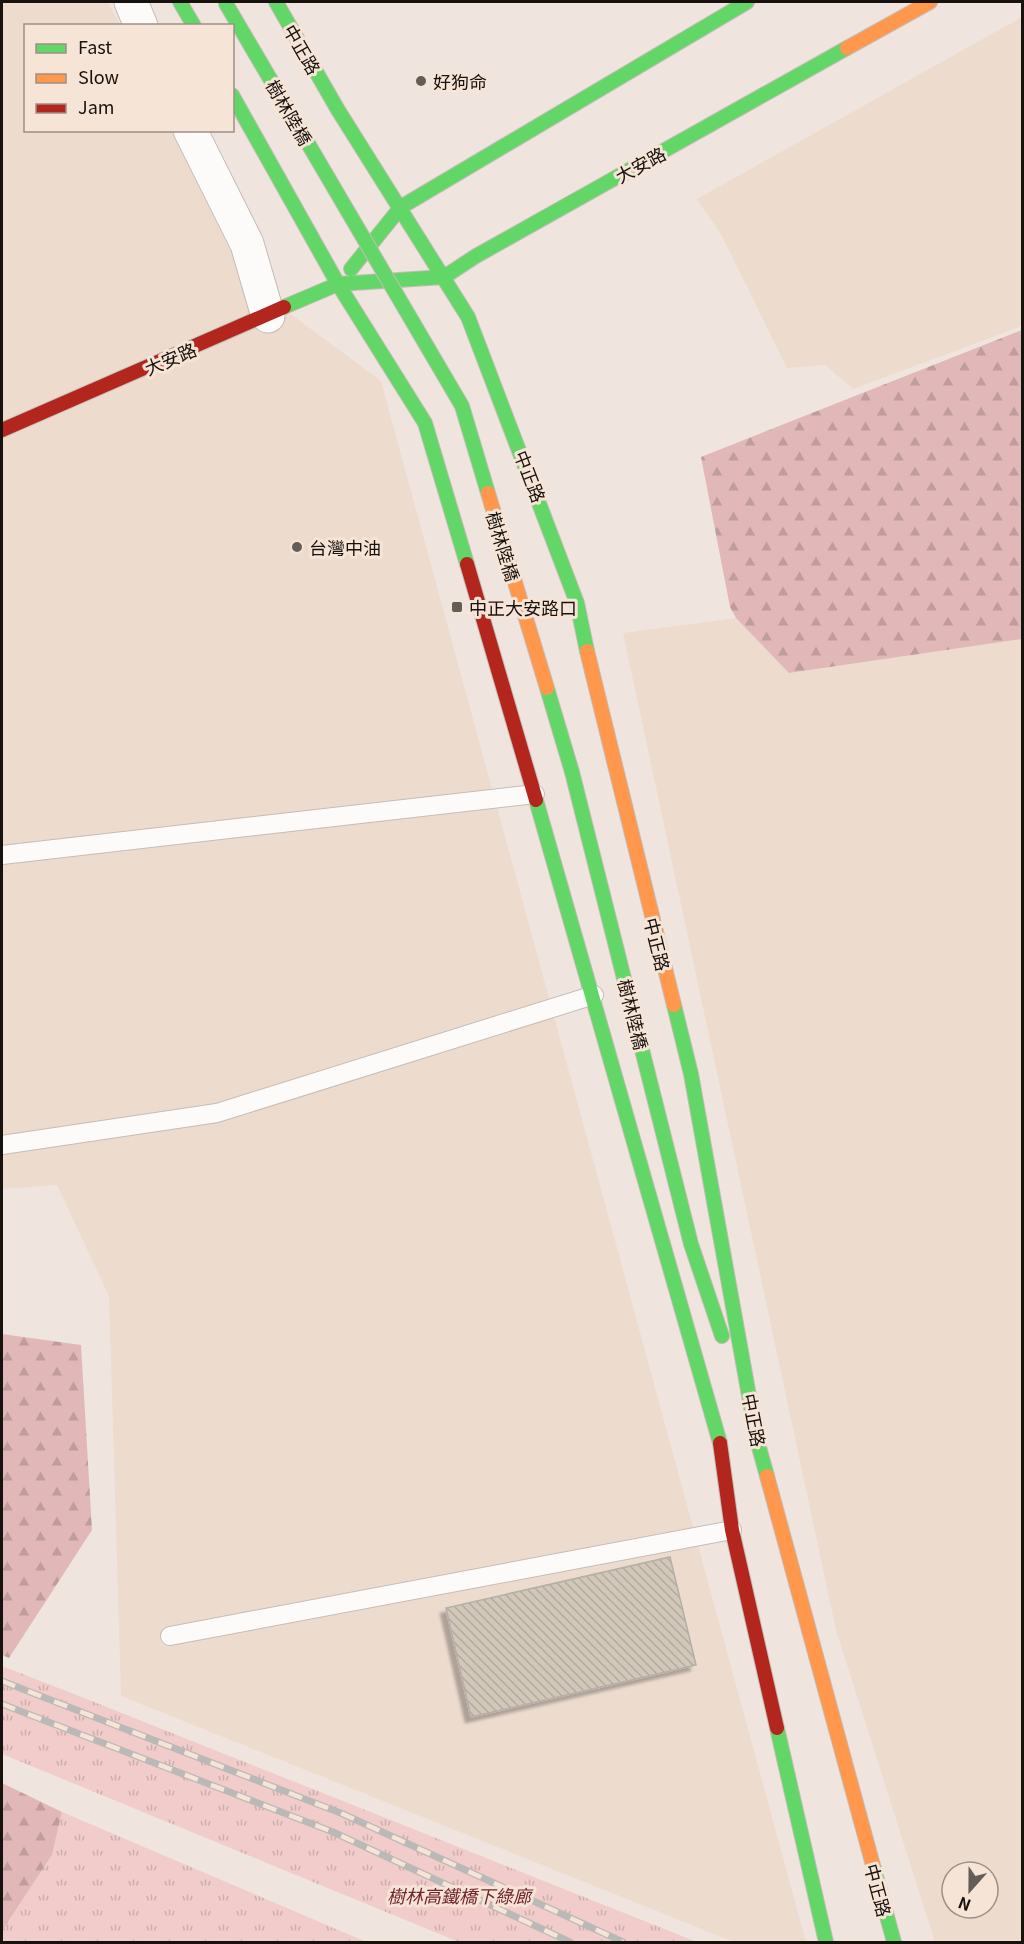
<svg xmlns="http://www.w3.org/2000/svg" width="1024" height="1944" viewBox="0 0 1024 1944" font-family="Georgia,'Noto Sans TC',serif">
  <style>
    .built { fill: #eddbce; fill-rule: evenodd }
    .grass { fill: url(#grass-tufts) }
    .forest { fill: url(#forest-firs) }
    .building { fill: url(#building-back-hatch); stroke: #b5afa8; stroke-width: 1.5; filter: url(#shadow) }
    .lines { fill: none; stroke-linecap: round; stroke-linejoin: round }
    .lane-casing { stroke: #c5bdb7; stroke-width: 20 }
    .street-casing { stroke: #c5bdb7; stroke-width: 35 }
    .fast-casing { stroke: #c5bdb7; stroke-width: 16 }
    .slow-casing { stroke: #c5bdb7; stroke-width: 16 }
    .jam-casing { stroke: #c5bdb7; stroke-width: 16 }
    .lane { stroke: #fdfbfa; stroke-width: 18 }
    .street { stroke: #fdfbfa; stroke-width: 33 }
    .fast { stroke: #63d668; stroke-width: 14 }
    .slow { stroke: #ff974d; stroke-width: 14 }
    .jam { stroke: #b3261e; stroke-width: 14 }
    .rail-casing { stroke: #bbb9b8; stroke-width: 7 }
    .rail { stroke: #f6e4d7; stroke-width: 4.5; stroke-dasharray: 14; stroke-linecap: butt }
    .fast-bridge-casing { stroke: #c5bdb7; stroke-width: 16; stroke-linecap: butt }
    .slow-bridge-casing { stroke: #c5bdb7; stroke-width: 16; stroke-linecap: butt }
    .fast-bridge { stroke: #63d668; stroke-width: 14 }
    .slow-bridge { stroke: #ff974d; stroke-width: 14 }
    .poi-dot { fill: #635c57; stroke: #f6e4d7; stroke-width: 2 }
    .labels { text-anchor: middle; dominant-baseline: central; stroke-width: 6; stroke-linejoin: round; paint-order: stroke }
    .street-label { font-size: 18px; fill: #18120e; stroke: #f6e4d7 }
    .poi-label { font-size: 18px; fill: #18120e; stroke: #f6e4d7; text-anchor: start }
    .park-label { font-size: 18px; font-style: italic; fill: #72232f; stroke: #f6e4d7 }
  </style>
  <defs>
    <pattern id="grass-tufts" width="24" height="20" patternUnits="userSpaceOnUse" patternTransform="scale(1.5)"><rect width="24" height="20" fill="#f1ccca"/><path d="M3 7l-1-3M5 7V3M7 7l1-3M15 17l-1-3M17 17v-4M19 17l1-3" fill="none" stroke="#ceaeac"/></pattern>
    <pattern id="forest-firs" width="22" height="20" patternUnits="userSpaceOnUse" patternTransform="scale(1.5)"><rect width="22" height="20" fill="#e1b8b7"/><path d="M5 1l3.5 6h-7zM16 11l3.5 6h-7z" fill="#c09d9c"/></pattern>
    <pattern id="building-back-hatch" width="6" height="6" patternUnits="userSpaceOnUse" patternTransform="scale(1.5)"><rect width="6" height="6" fill="#d2c8ba"/><path d="M-1 5l2 2M0 0l6 6M5-1l2 2" fill="none" stroke="#b4ab9f"/></pattern>
    <filter id="shadow"><feDropShadow dx="-5.5" dy="5.5" stdDeviation="1.5" flood-color="#0004"/></filter>
  </defs>
  <rect width="100%" height="100%" fill="#efe5de"/>
  <path class="built" d="M2,2H108L120,25L26,26V130L172,131L245,280L381,381L806,1942H734L121,1696L109,1296L57,1185L2,1189Z
    M1022,17V326L853,389L825,365L787,368L722,236L697,199Z
    M736,618L790,673L1022,639V1942H935L836,1630L623,633ZM952,1872H988V1908H952Z"/>
  <path class="grass" d="M2,1666L74,1694L697,1942H459L2,1754Z
    M62,1812L364,1941L2,1942V1931L52,1855Z"/>
  <path class="forest" d="M1022,330V639L789,673L736,618L730,607L701,457Z
    M2,1334L81,1345L92,1530L9,1658L2,1655Z
    M2,1783L62,1812L52,1855L2,1931Z"/>
  <path class="building" d="M670,1557L696,1665L471,1717L446,1608Z"/>
  <g class="lines">
    <defs>
      <path id="lane" d="M2,855L535,794
        M2,1145L217,1113L594,995
        M170,1636L732,1530"/>
      <path id="street" d="M131,2L141,26
        M190,130L247,244L268,316"/>
      <path id="fast" d="M180,2L194,26
        M276,2L338,110L468,317L577,603L587,651
        M232,95L338,284L425,423L467,564
        M351,269L401,207L747,2
        M284,307L338,284L444,277L476,256L847,48
        M572,772L691,1244L722,1336
        M536,800L720,1443
        M674,1005L691,1074L757,1440L767,1476
        M777,1728L826,1942
        M874,1869L894,1942"/>
      <path id="slow" d="M847,48L930,2
        M587,651L674,1005
        M767,1476L874,1869"/>
      <path id="jam" d="M2,430L284,307
        M467,564L536,800
        M720,1443L732,1530L777,1728"/>
    </defs>
    <use href="#lane" class="lane-casing"/>
    <use href="#street" class="street-casing"/>
    <use href="#fast" class="fast-casing"/>
    <use href="#slow" class="slow-casing"/>
    <use href="#jam" class="jam-casing"/>
    <use href="#lane" class="lane"/>
    <use href="#street" class="street"/>
    <use href="#fast" class="fast"/>
    <use href="#slow" class="slow"/>
    <use href="#jam" class="jam"/>
    <defs>
      <path id="rail" d="M2,1681L343,1814L623,1942
        M2,1704L333,1832L570,1942"/>
    </defs>
    <use href="#rail" class="rail-casing"/>
    <use href="#rail" class="rail"/>
    <defs>
      <path id="fast-bridge" d="M225,2L462,406L488,493
        M547,688L572,772"/>
      <path id="slow-bridge" d="M488,493L547,688"/>
    </defs>
    <use href="#fast-bridge" class="fast-bridge-casing"/>
    <use href="#slow-bridge" class="slow-bridge-casing"/>
    <use href="#fast-bridge" class="fast-bridge"/>
    <use href="#slow-bridge" class="slow-bridge"/>
  </g>
  <g class="poi-dot">
    <circle cx="421" cy="81" r="6"/>
    <circle cx="297" cy="547" r="6"/>
    <rect x="451" y="601" width="12" height="12" rx="3"/>
  </g>
  <g class="labels">
    <g class="street-label">
      <text transform="translate(303 49) rotate(60)">中正路</text>
      <text transform="translate(290 112) rotate(60)">樹林陸橋</text>
      <text transform="translate(640 164) rotate(-29)">大安路</text>
      <text transform="translate(170 358) rotate(-23)">大安路</text>
      <text transform="translate(531 476) rotate(69)">中正路</text>
      <text transform="translate(504 546) rotate(73)">樹林陸橋</text>
      <text transform="translate(658 944) rotate(76)">中正路</text>
      <text transform="translate(634 1014) rotate(76)">樹林陸橋</text>
      <text transform="translate(755 1420) rotate(79)">中正路</text>
      <text transform="translate(879 1890) rotate(75)">中正路</text>
    </g>
    <g class="poi-label">
      <text x="433" y="81">好狗命</text>
      <text x="309" y="547">台灣中油</text>
      <text x="469" y="607">中正大安路口</text>
    </g>
    <g class="park-label">
      <text x="459" y="1895">樹林高鐵橋下綠廊</text>
    </g>
  </g>
  <rect width="1024" height="1944" fill="none" stroke="#18120e" stroke-width="6"/>
  <rect x="24" y="24" width="210" height="108" fill="#f6e4d7" stroke="#9d9087" stroke-width="1.5"/>
  <rect x="36" y="44" width="30" height="9" fill="#63d668" stroke="#9d9087" stroke-width="1.5"/>
  <text x="78" y="54" font-size="18" fill="#18120e">Fast</text>
  <rect x="36" y="74" width="30" height="9" fill="#ff974d" stroke="#9d9087" stroke-width="1.5"/>
  <text x="78" y="84" font-size="18" fill="#18120e">Slow</text>
  <rect x="36" y="104" width="30" height="9" fill="#b3261e" stroke="#9d9087" stroke-width="1.5"/>
  <text x="78" y="114" font-size="18" fill="#18120e">Jam</text>
  <g transform="translate(970 1890) rotate(201)"><circle r="28" fill="#f6e4d7" stroke="#9d9087" stroke-width="1.5"/>
  <path d="M0-4.5L10 22L0 15L-10 22Z" fill="#635c57"/>
  <text y="-9" font-size="16" font-weight="bold" text-anchor="middle" fill="#18120e">N</text>
  </g>
</svg>
